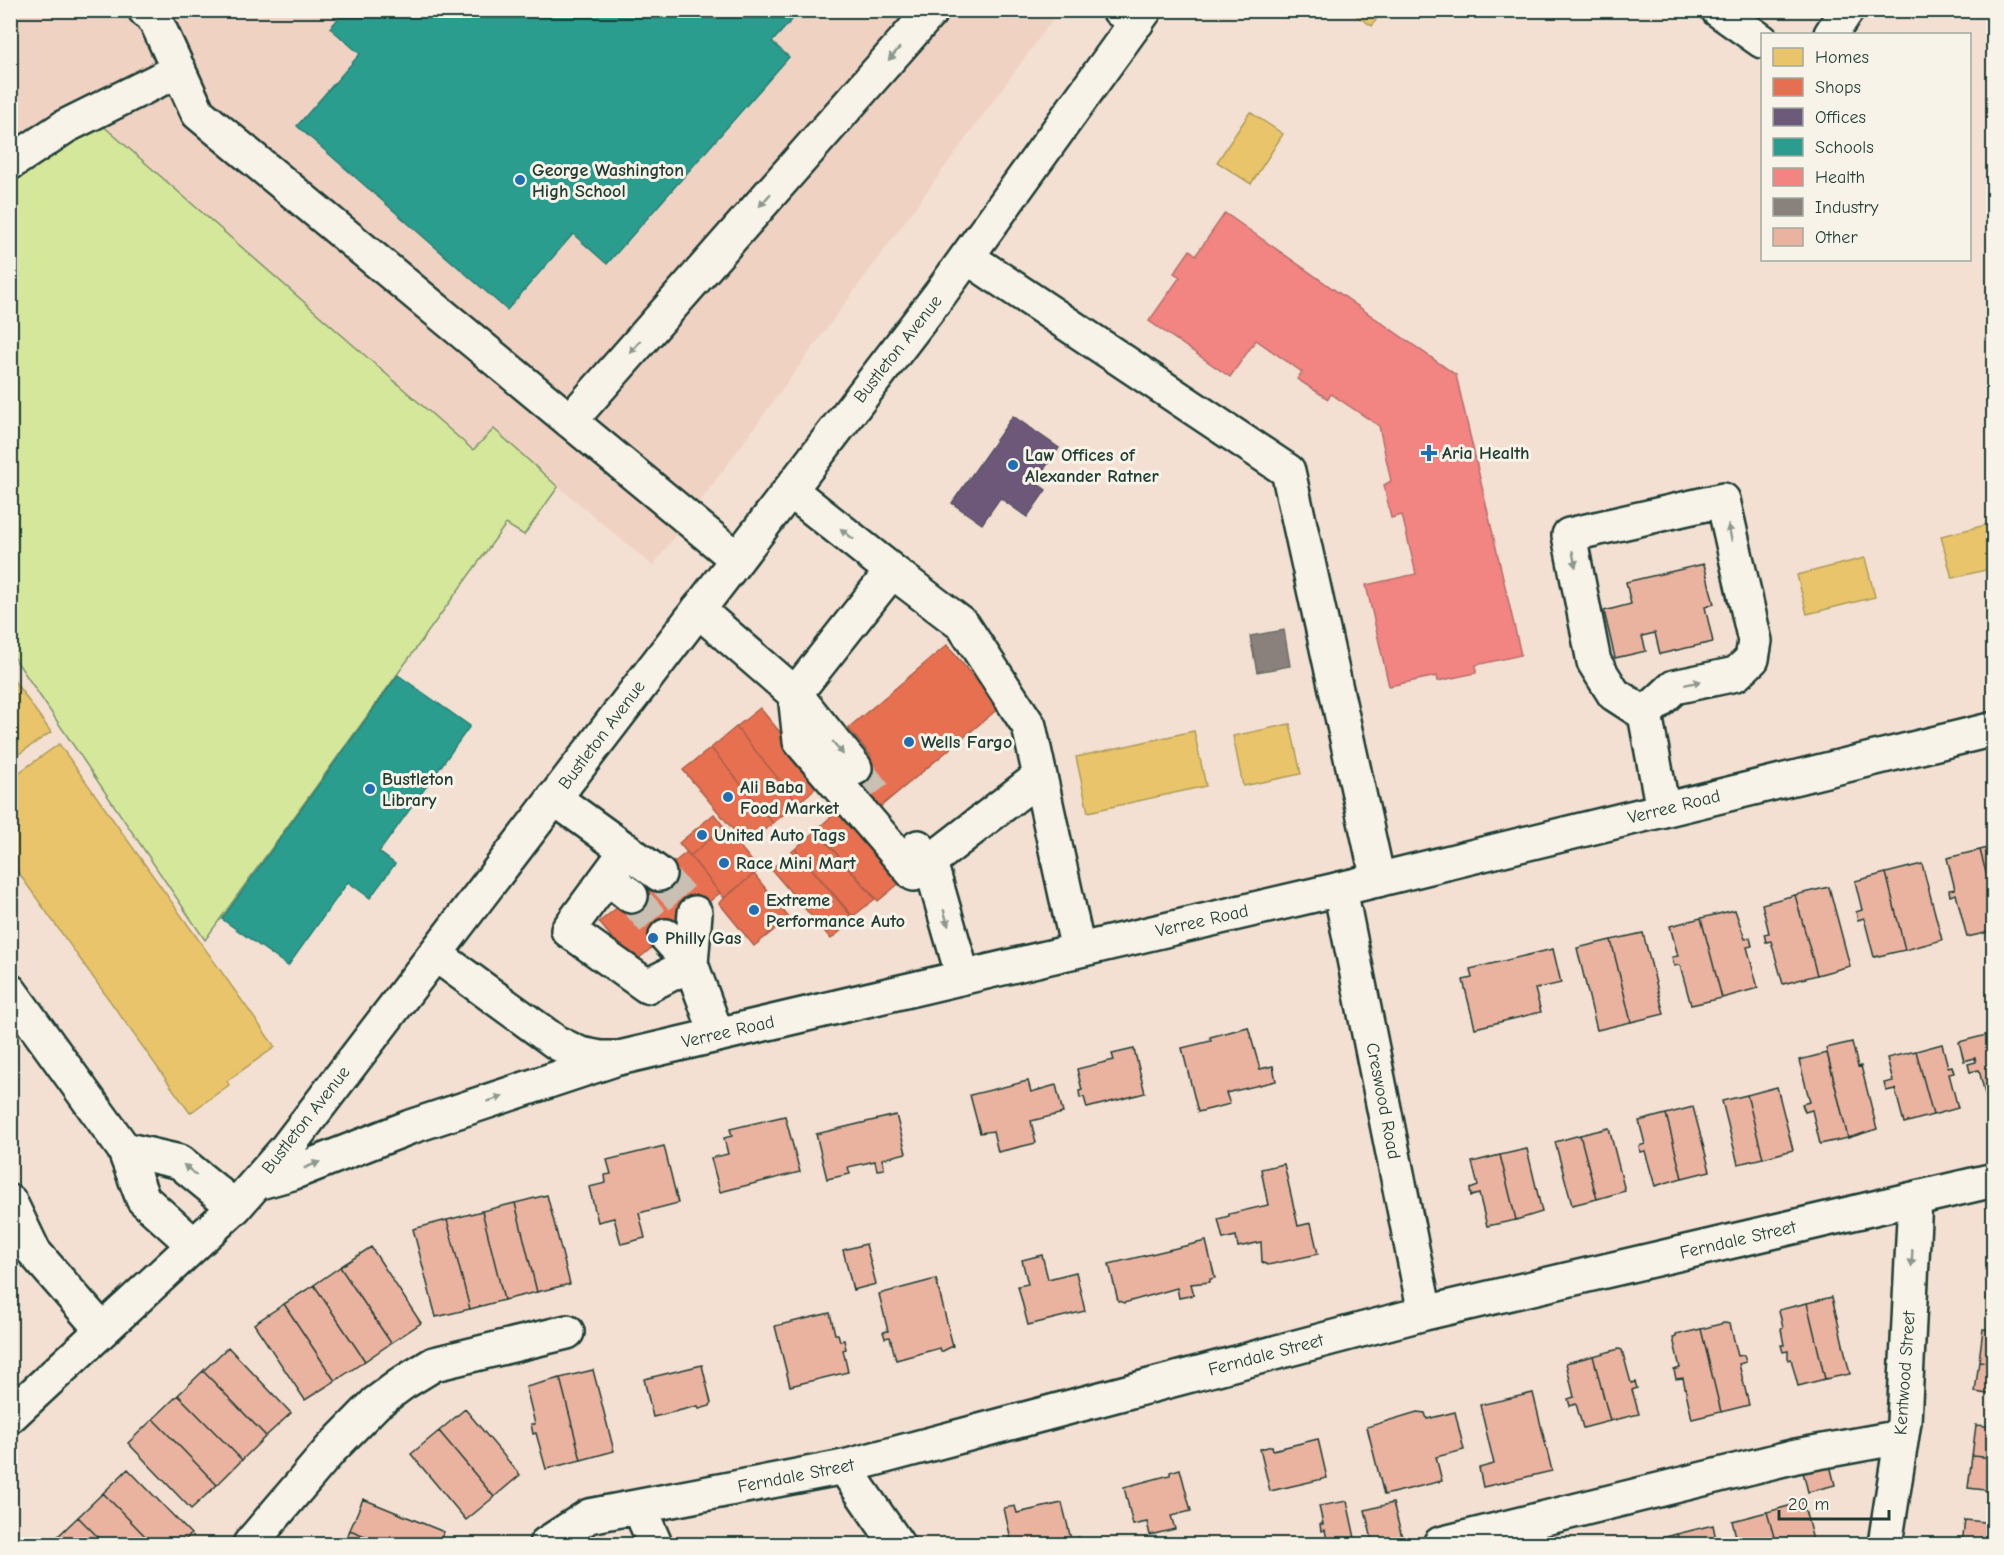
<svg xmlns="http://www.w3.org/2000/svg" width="2004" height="1555" font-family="'Comic Neue',sans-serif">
<rect width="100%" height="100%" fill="#f3e0d2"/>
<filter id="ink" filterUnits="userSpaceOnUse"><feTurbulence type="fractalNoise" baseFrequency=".0167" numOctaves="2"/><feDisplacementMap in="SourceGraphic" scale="12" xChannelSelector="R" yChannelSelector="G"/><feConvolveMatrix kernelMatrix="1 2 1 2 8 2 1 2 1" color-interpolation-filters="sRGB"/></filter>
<g filter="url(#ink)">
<path fill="#f0d2c3" d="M10,11H1059L653,566L559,487L524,535L506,524L205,940L11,653Z"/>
<path fill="#d5e79b" stroke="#7a9268" stroke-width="1.5" d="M101,124L473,450L494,429L558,487L524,535L506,524L205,940L11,653V183Z"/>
<path fill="#e9c46a" stroke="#ac9c5a" stroke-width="1.5" d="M1348,10H1382L1372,26Z
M1250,112L1283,134L1251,184L1217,162Z
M1994,523V568L1952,578L1941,536Z
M1865,558L1875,597L1807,614L1797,575Z
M10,675L51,732L10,760Z
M1290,724L1301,774L1243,786L1233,736Z
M1194,731L1206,786L1088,812L1076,757Z
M59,744L275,1047L227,1081L229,1085L190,1113L10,861V779Z"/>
<path fill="#e76f51" stroke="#ab6048" stroke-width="1.5" d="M947,645L999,708L868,817L839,782L871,756L848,728Z
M760,708L822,783L798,803L736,727Z
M736,727L798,803L773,823L711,748Z
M711,748L773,823L746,845L683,770Z
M840,809L902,881L878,901L816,830Z
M714,814L724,827L690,856L679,843Z
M724,827L759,870L724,898L690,856Z
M816,830L875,899L852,917L795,849Z
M795,849L855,919L831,939L771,869Z
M687,852L720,893L633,963L599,922Z
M754,874L789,918L754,946L719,903Z"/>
<path fill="#6d597a" stroke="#565165" stroke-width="1.5" d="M1013,416L1059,448L1035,482L1046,490L1027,517L1000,498L982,524L952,503Z"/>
<path fill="#2a9d8f" stroke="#278074" stroke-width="1.5" d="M346,10H801L772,42L789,57L607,264L573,234L507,310L297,126L360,54L330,28Z
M398,675L470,726L379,852L395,864L370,898L348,882L288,966L222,919Z"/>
<path fill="#f28482" stroke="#b36f6b" stroke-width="1.5" d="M1225,213L1456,375L1521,655L1476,665V673L1438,681L1437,676L1389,686L1366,585L1416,574L1402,515L1391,518L1384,485L1391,481L1379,426L1331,394L1328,399L1297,379L1302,372L1256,340L1230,377L1149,321L1180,277L1174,273L1190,250L1196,255Z"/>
<path fill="#8a817c" stroke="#6a6d66" stroke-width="1.5" d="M1284,630L1290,666L1257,672L1250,636Z"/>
<path fill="#eab3a0" stroke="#1f3d34" stroke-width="1.5" d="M1704,564L1714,604L1705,607L1713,642L1660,654L1655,633L1642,636L1646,651L1615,658L1604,611L1631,604L1626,582Z
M1994,846V903L1980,850Z
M1980,850L1994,903V931L1967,937L1956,894L1950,896L1949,890L1955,889L1947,858Z
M1922,864L1942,940L1905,950L1886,873Z
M1886,873L1905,950L1874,957L1864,918L1858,920L1856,912L1862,910L1855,881Z
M1829,887L1850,966L1817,975L1795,895Z
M1795,895L1817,975L1783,984L1771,941L1766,942L1764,934L1769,933L1762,904Z
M1735,910L1745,939L1750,938L1752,946L1747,947L1758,988L1722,998L1701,918Z
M1701,918L1722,998L1691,1005L1680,965L1674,966L1672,957L1678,956L1670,926Z
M1643,933L1664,1014L1631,1022L1611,940Z
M1611,940L1631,1022L1597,1030L1577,948Z
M1553,949L1561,983L1535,989L1541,1012L1475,1028L1463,980L1472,978L1470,969Z
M1248,1027L1260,1069L1273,1066L1276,1081L1226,1093L1230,1104L1198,1112L1182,1048L1211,1041L1210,1037Z
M1994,1033V1101L1987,1102L1979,1070L1970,1072L1968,1064L1976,1062L1975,1058L1964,1061L1959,1042Z
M1852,1042L1858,1067L1861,1066L1877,1129L1848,1138L1826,1048Z
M1942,1044L1948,1067L1952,1066L1954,1073L1949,1074L1958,1108L1933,1115L1916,1051Z
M1134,1049L1145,1093L1087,1108L1084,1097L1080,1098L1079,1091L1082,1090L1077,1069L1114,1060L1112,1054Z
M1916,1051L1933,1115L1904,1123L1895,1089L1886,1091L1884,1083L1893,1081L1887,1058Z
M1827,1053L1848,1138L1820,1144L1812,1110L1805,1112L1802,1104L1810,1102L1799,1060Z
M1028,1081L1031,1092L1056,1085L1063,1113L1031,1121L1036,1143L998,1152L993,1131L980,1133L970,1095Z
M1777,1087L1793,1150L1763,1158L1747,1095Z
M1747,1095L1763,1158L1738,1164L1722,1101Z
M1693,1107L1710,1171L1682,1178L1666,1114Z
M1666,1114L1682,1178L1655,1186L1645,1151L1640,1152L1639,1146L1645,1144L1639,1121Z
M896,1115L906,1153L882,1159L884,1169L877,1170L875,1161L848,1167L850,1174L827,1179L816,1134Z
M785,1116L800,1172L720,1192L711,1158L728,1154L724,1138L732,1136L730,1129Z
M1609,1128L1625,1191L1597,1199L1580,1135Z
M1580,1135L1597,1199L1572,1205L1555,1142Z
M664,1146L678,1203L639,1213L645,1238L621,1244L614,1218L598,1222L589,1187L606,1183L605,1175L611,1174L607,1160Z
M1527,1149L1542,1212L1516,1220L1500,1155Z
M1500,1155L1516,1220L1487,1226L1479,1194L1471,1196L1470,1189L1478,1186L1472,1162Z
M1284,1164L1298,1226L1311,1223L1318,1254L1268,1265L1262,1262L1261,1242L1238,1247L1236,1236L1223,1239L1218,1219L1229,1216V1214L1268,1205L1261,1169Z
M547,1195L570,1284L537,1292L515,1203Z
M515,1203L537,1292L504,1300L482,1211Z
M482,1211L504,1300L470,1309L447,1220Z
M447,1220L470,1309L436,1317L413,1229Z
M1206,1241L1215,1278L1210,1279V1282L1191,1284L1194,1295L1179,1298L1177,1288L1124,1303L1118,1301L1109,1264Z
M866,1244L876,1284L853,1290L843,1250Z
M371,1247L421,1323L391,1343L340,1267Z
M1042,1255L1048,1279L1076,1272L1085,1311L1028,1325L1018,1286L1028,1284L1022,1260Z
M340,1267L391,1343L365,1361L314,1285Z
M1990,1267H1994V1299H1987Z
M936,1279L953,1346L941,1352L940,1348L896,1360L890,1337L885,1338L883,1332L888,1331L879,1294Z
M314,1285L365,1361L335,1381L284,1304Z
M1832,1297L1850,1374L1825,1379L1807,1303Z
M1807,1303L1825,1379L1798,1386L1791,1359L1788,1360V1351L1783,1352L1781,1345H1784L1781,1329L1783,1328L1779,1310Z
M284,1304L335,1381L305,1400L254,1324Z
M830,1313L835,1334H838L840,1341L844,1340L846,1349L843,1350L848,1372L790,1386L775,1326Z
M1724,1323L1730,1324L1738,1356L1744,1355L1746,1362L1739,1364L1749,1405L1721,1412L1701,1329Z
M1701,1329L1721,1412L1692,1419L1683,1378L1676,1379L1674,1370L1680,1368L1673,1338L1676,1337V1335Z
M1983,1329L1994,1330V1363L1979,1361Z
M228,1347L291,1413L266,1436L203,1371Z
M1619,1349L1622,1350L1631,1383L1635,1382L1637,1388L1632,1390L1639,1414L1610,1421L1593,1356Z
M1593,1356L1610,1421L1583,1428L1576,1404L1570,1406L1568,1399L1574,1397L1566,1363Z
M1979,1361L1994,1363V1395L1975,1392Z
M702,1365L711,1403L710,1406L699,1409L698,1406L653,1417L644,1379Z
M593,1370L614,1451L581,1460L560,1378Z
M203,1371L266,1436L242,1460L178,1395Z
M560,1378L581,1460L546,1469L536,1433L533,1434L531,1424H535L526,1387Z
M1533,1393L1552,1471L1483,1487L1479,1468L1494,1464L1480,1405Z
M178,1395L242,1460L217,1485L153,1419Z
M465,1409L520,1475L494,1497L439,1431Z
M1417,1412L1425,1413L1427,1419L1455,1412L1464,1450L1436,1457L1442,1481L1384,1495L1367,1427Z
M153,1419L217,1485L191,1509L128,1443Z
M1976,1425L1994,1427V1458L1972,1456Z
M439,1431L494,1497L466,1520L411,1454Z
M1318,1439L1327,1478L1270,1491L1260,1449L1272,1446L1273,1450Z
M1972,1456L1994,1458V1491L1968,1488Z
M1830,1465L1835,1485L1808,1492L1803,1472Z
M128,1469L191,1534L181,1544H153L103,1493Z
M1180,1469L1191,1511L1171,1516L1175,1529L1150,1535L1147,1522L1133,1525L1124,1487L1170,1475V1472Z
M103,1493L153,1544H105L78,1517Z
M363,1499L444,1532L438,1544H385L350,1530Z
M1347,1501L1355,1538L1328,1544L1325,1530L1321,1531L1320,1524H1323L1319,1506Z
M1803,1502L1814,1544H1776L1767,1512Z
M1062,1503L1071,1539L1079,1537L1081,1544H1012L1004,1508L1015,1506L1017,1513Z
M1393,1503L1402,1537L1373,1544L1365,1510Z
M1767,1512L1776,1544H1738L1732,1521Z
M78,1517L105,1544H55L52,1542Z
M1965,1520L1994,1523V1544H1962Z
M1713,1525L1717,1544H1680L1677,1534Z
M350,1530L385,1544H344Z
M1677,1534L1680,1544H1640Z"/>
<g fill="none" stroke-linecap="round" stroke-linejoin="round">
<path stroke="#c9bfb2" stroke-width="33" stroke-dasharray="33 16" stroke-linecap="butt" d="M855,768L883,804
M659,874L695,913
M631,896L666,936"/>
<defs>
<path id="minor" d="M145,10L156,21L198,113L737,559
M1119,10L1137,22
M1718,10L1762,41
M1831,34L1847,10
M10,163L66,126L179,70
M967,257L1288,471L1378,880
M570,421L932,10
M790,490L892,571
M698,610L795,694L892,571L963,625L1029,726L1078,950
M795,694L800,741L914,874L1039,777
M795,694L855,768
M1645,714L1674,687L1736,674L1752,659L1755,641L1723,500L1569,535L1594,662L1614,694L1645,714L1663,810
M554,798L659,874
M918,847L930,862L963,977
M627,850L568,930L647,986L691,964L666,936
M607,877L631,896
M1340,889L1425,1313
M695,913L691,964L717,1035
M10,991L124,1149L143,1199L194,1245
M124,1149L180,1162L235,1207
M10,1202L34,1252L102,1330
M844,1467L897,1544
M639,1507L655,1544
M250,1544L331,1449L376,1403L403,1383L434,1364L567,1332
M546,1544L589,1516L844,1467L1425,1313L1994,1180
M1440,1544L1796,1456L1901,1437
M1885,1544L1904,1422L1915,1199"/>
<path id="major" d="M435,954L557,1043L580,1054L600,1058H619L1340,889L1994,729
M256,1183L292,1173L410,1127L612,1060
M10,1416L235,1207L285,1150L940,294L1145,10"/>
</defs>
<use href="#minor" stroke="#1f3d34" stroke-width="38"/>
<use href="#major" stroke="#1f3d34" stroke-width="38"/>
<use href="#minor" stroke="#f7f3e8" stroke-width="33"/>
<use href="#major" stroke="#f7f3e8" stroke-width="33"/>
</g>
<defs><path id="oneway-solid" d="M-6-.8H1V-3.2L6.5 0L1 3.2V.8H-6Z" transform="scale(1.5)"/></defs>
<g fill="#8b988e">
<use href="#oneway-solid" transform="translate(894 54) rotate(131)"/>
<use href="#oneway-solid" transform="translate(765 200) rotate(131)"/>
<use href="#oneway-solid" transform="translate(635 347) rotate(131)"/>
<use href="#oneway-solid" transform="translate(1730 533) rotate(-103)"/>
<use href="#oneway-solid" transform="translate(847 534) rotate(-141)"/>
<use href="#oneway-solid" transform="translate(1574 559) rotate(79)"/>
<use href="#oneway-solid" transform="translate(1693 683) rotate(-12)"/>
<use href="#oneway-solid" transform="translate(838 748) rotate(51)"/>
<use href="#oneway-solid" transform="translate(946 918) rotate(74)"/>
<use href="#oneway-solid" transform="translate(495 1099) rotate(-19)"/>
<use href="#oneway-solid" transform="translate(312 1165) rotate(-22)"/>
<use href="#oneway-solid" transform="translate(190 1170) rotate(-141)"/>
<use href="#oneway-solid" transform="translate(1912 1258) rotate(93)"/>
</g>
</g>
<g fill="#1f6fb2" stroke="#f7f3e8" stroke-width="2">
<circle cx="520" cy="180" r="6"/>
<path d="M1426 444h6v6h6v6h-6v6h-6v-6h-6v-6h6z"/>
<circle cx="1013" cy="465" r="6"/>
<circle cx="909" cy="742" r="6"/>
<circle cx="370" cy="789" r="6"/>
<circle cx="728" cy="797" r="6"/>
<circle cx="702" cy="835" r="6"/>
<circle cx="724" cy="863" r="6"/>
<circle cx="754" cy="910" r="6"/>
<circle cx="653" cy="938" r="6"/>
</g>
<g text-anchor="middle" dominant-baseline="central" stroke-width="6" stroke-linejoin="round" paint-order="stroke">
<g font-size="18" font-weight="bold" fill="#1f3d34" stroke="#f7f3e8" text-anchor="start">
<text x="532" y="170">George Washington<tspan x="532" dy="21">High School</tspan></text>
<text x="1442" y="453">Aria Health</text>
<text x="1025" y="455">Law Offices of<tspan x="1025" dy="21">Alexander Ratner</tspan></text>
<text x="921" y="742">Wells Fargo</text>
<text x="382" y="779">Bustleton<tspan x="382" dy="21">Library</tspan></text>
<text x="740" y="787">Ali Baba<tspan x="740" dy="21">Food Market</tspan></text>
<text x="714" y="835">United Auto Tags</text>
<text x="736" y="863">Race Mini Mart</text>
<text x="766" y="900">Extreme<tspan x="766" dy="21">Performance Auto</tspan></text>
<text x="665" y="938">Philly Gas</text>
</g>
<g font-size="18" fill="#1f3d34" stroke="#f7f3e8">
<text transform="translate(898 349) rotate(-52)">Bustleton Avenue</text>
<text transform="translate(602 735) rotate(-53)">Bustleton Avenue</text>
<text transform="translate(1674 807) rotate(-14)">Verree Road</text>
<text transform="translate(1202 921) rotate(-13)">Verree Road</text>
<text transform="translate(728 1032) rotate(-13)">Verree Road</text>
<text transform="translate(1383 1101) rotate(79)">Creswood Road</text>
<text transform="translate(306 1120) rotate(-52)">Bustleton Avenue</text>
<text transform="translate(1738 1240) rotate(-13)">Ferndale Street</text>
<text transform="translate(1266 1355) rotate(-15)">Ferndale Street</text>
<text transform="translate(1905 1373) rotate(-86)">Kentwood Street</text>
<text transform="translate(796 1476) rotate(-11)">Ferndale Street</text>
</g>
</g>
<rect width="2004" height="1555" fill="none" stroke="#f7f3e8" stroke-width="36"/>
<rect x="18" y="18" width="1968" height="1519" fill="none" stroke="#1f3d34" stroke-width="2" filter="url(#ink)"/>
<rect x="1761" y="33" width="210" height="228" fill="#f7f3e8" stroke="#a1aaa0" stroke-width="1.5"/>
<rect x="1773" y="48" width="30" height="18" fill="#e9c46a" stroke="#a1aaa0" stroke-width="1.5"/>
<text x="1815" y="63" font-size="18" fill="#1f3d34">Homes</text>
<rect x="1773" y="78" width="30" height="18" fill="#e76f51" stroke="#a1aaa0" stroke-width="1.5"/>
<text x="1815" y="93" font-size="18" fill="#1f3d34">Shops</text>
<rect x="1773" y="108" width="30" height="18" fill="#6d597a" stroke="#a1aaa0" stroke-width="1.5"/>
<text x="1815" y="123" font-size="18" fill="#1f3d34">Offices</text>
<rect x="1773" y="138" width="30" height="18" fill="#2a9d8f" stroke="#a1aaa0" stroke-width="1.5"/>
<text x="1815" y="153" font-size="18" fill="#1f3d34">Schools</text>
<rect x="1773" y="168" width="30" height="18" fill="#f28482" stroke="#a1aaa0" stroke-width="1.5"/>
<text x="1815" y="183" font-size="18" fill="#1f3d34">Health</text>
<rect x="1773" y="198" width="30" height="18" fill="#8a817c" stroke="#a1aaa0" stroke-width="1.5"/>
<text x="1815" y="213" font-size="18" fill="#1f3d34">Industry</text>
<rect x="1773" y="228" width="30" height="18" fill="#eab3a0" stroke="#a1aaa0" stroke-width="1.5"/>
<text x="1815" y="243" font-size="18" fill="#1f3d34">Other</text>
<path d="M1779 1510v9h110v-9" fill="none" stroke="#1f3d34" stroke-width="3"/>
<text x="1788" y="1510" font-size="18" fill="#1f3d34" stroke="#f7f3e8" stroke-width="4.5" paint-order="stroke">20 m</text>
</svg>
